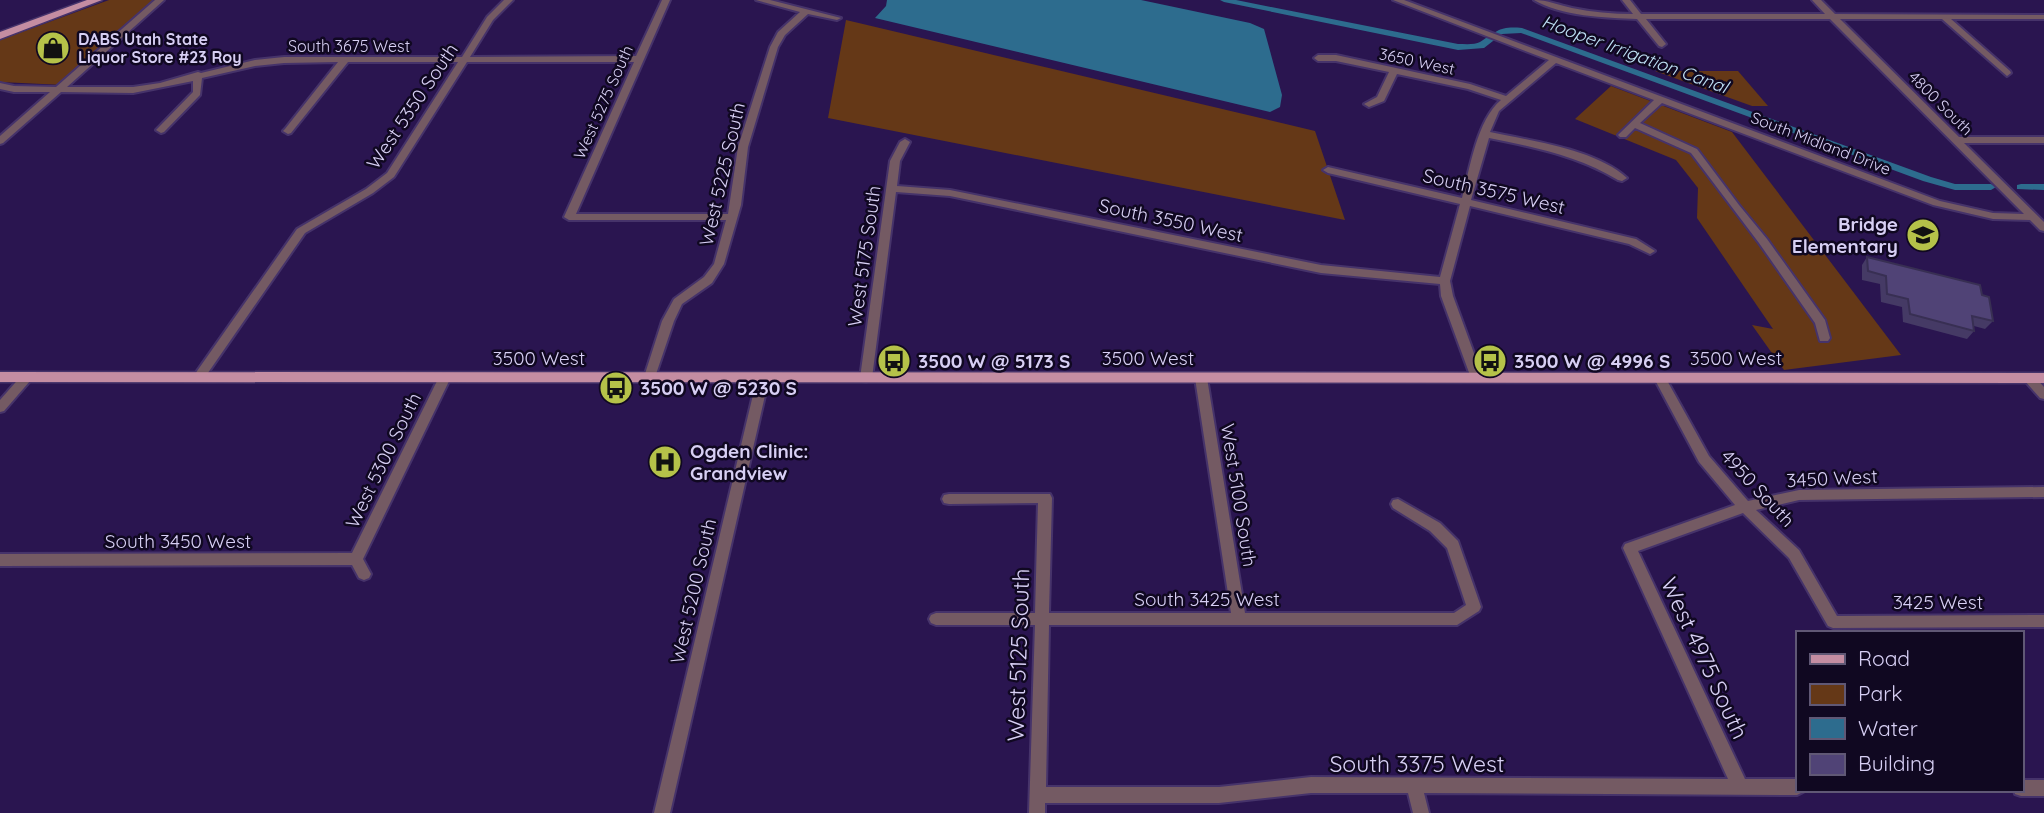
<svg xmlns="http://www.w3.org/2000/svg" width="2044" height="813" font-family="Quicksand,sans-serif">
<rect width="100%" height="100%" fill="#2a1550"/>
<path fill="#653817" d="M109,0H157L64,85L0,82V40Z
M846,20L1315,131L1345,220L828,118Z
M1655,71H1738L1768,106H1752Z
M1611,86L1732,132L1901,355L1784,370L1752,325L1773,329L1697,218L1698,188L1676,160L1575,119Z"/>
<path fill="#2d6c8e" d="M887,0H1141L1250,23L1264,29L1282,95L1280,107L1270,112L875,18L886,6Z"/>
<g fill="none" stroke-linecap="round" stroke-linejoin="round">
<path fill="#2d6c8e" fill-rule="evenodd" d="M1220,0H1236L1458,44C1465,44 1475,45 1480,42C1498,31 1499,26 1522,28L1931,177L1955,184H1991L1996,187L1991,190H1955L1923,181L1521,33L1502,34L1484,48L1458,50L1224,2Z
M2021,184H2044V190L2017,189V185Z"/>
<defs>
<path id="minor" d="M155,0H164L67,87H133L160,83L198,72L201,73L255,60L284,57H462L487,17L504,0H513L493,20L470,57L636,56L662,0H670L576,214H728L738,147L770,47L778,32L800,12L756,0H770L841,18L837,20L808,14L785,35L778,47L748,147L741,205L724,264L712,283L682,304L674,321L654,380H646L644,377L662,321L674,299L704,277L714,264L726,220H569L564,217L634,62H467L394,177L373,193L305,233L203,380H195L193,377L195,374L297,229L366,189L387,173L458,62H348L291,133L288,134L283,131L285,129L338,62L284,63L255,66L202,78L200,95L164,132L161,133L156,130L158,128L193,92V81L133,93L61,92L3,143L0,144V136L50,92H14L0,89V83L14,86L56,87Z
M1393,0H1404L1940,201L1993,213L2024,214L1830,19H1646L1666,44L1662,47L1659,46L1637,19C1606,18 1560,16 1534,0C1548,0 1558,5 1572,8C1592,12 1612,14 1633,14L1622,0H1630L1641,14H1825L1812,0H1821L1835,14L2044,15V19H1951L2010,71L2011,73L2007,76L1942,19H1840L1959,137H2044V143H1964L2044,222V231L2040,230L2030,220L1993,219L1933,205L1662,103L1640,123L1697,149L1739,205L1767,239L1825,320L1830,338L1828,341H1820L1815,323L1759,243L1691,153L1635,128L1626,137H1620L1618,135L1654,100L1556,63L1499,111L1490,132C1532,141 1595,149 1627,178L1622,181L1618,180C1578,156 1534,147 1489,138L1471,200L1636,239L1655,251L1650,254L1629,244L1470,206L1450,281L1453,296L1483,378L1481,381L1477,382L1471,378L1441,296L1440,284L1321,273L950,196L896,192L872,378L866,382L862,381L860,378L890,161L900,142L905,139L910,142L900,161L897,186L950,190L1321,265L1440,277L1460,204L1328,173L1323,170L1328,167L1462,198C1470,168 1477,120 1501,100L1468,89L1397,74L1384,101L1369,107L1364,104L1377,97L1389,72L1336,61H1318L1314,58L1318,55H1336L1470,84L1506,96L1549,60Z
M445,373L451,377L363,559L371,574L369,578L364,580L359,578L352,565L0,566V554L352,553L439,377Z
M26,374L32,378L30,381L4,411L0,412V400L22,375Z
M763,374L769,378L670,813H654L757,378Z
M1201,374L1207,378L1245,613H1454L1466,605L1447,548L1430,531L1393,508L1391,504L1393,500L1398,499L1440,523L1458,541L1481,607L1479,611L1457,625H1049L1046,787H1219L1311,777L1728,779L1623,548L1625,544L1735,505L1699,462L1654,378L1660,374L1664,375L1709,456L1748,501L1799,490L2044,487V497L1799,500L1756,510L1799,550L1837,616L2044,615V627L1833,628L1828,626L1789,558L1743,513L1638,551L1745,779H1797V790H1804L1803,792L1797,795L1424,793L1429,813H1413L1408,793H1311L1219,803H1045V813H1029L1035,625H936L931,623L929,619L931,615L936,613H1035L1038,503L949,504L944,503L942,499L944,495L949,494H1050L1052,498L1049,613H1231L1195,378Z
M2029,374L2033,375L2044,387V399L2040,398L2025,381L2023,378L2025,375Z
M2021,780H2044V796H2021L2015,794L2014,790H2021Z"/>
<path id="major" d="M87,0H102L0,39V32Z
M0,372L2044,373V383L0,382Z"/>
</defs>
<use href="#minor" stroke="#46336a" stroke-width="4"/>
<use href="#major" stroke="#46336a" stroke-width="3"/>
<use href="#minor" fill="#745a63" fill-rule="evenodd"/>
<use href="#major" fill="#c48da2" fill-rule="evenodd"/>
</g>
<path fill="#453a65" d="M1867,257L1982,295L1993,321L1985,329L1974,326V331L1967,339L1903,322L1902,307L1881,302L1880,284L1862,280V265Z"/>
<path fill="#504376" stroke="#382f53" stroke-width="2" d="M1867,257L1980,285L1982,295L1989,297L1993,321L1972,316L1974,331L1910,314L1908,299L1887,294L1886,276L1868,271Z"/>
<defs>
<symbol id="shop-disc" viewBox="-11 -11 22 22"><circle r="9.5" fill="#b5c249" stroke="#100821"/><path d="M-5-2.5h2.3a2.7 3.5 0 0 1 5.4 0H5L5.5 6h-11ZM-1.5-2.5h3a1.5 2.3 0 0 0-3 0Z" fill="#111"/></symbol>
<symbol id="school-disc" viewBox="-11 -11 22 22"><circle r="9.5" fill="#b5c249" stroke="#100821"/><path d="M0-5L7-2L0 1L-7-2ZM-4 1L0 2.5L4 1V4Q0 6-4 4Z" fill="#111"/></symbol>
<symbol id="bus-disc" viewBox="-11 -11 22 22"><circle r="9.5" fill="#b5c249" stroke="#100821"/><path d="M-5-6H5V4H4V6H2V4H-2V6H-4V4H-5ZM-3.5-4V0h7V-4ZM-3.5 1.2v1.5H-2V1.2ZM2 1.2v1.5H3.5V1.2Z" fill="#111"/></symbol>
<symbol id="hospital-disc" viewBox="-11 -11 22 22"><circle r="9.5" fill="#b5c249" stroke="#100821"/><path d="M-5-5h3v3.5h4V-5h3V5h-3V1.5h-4V5h-3Z" fill="#111"/></symbol>
</defs>
<g fill-rule="evenodd">
<use href="#shop-disc" x="34" y="29" width="38" height="38"/>
<use href="#school-disc" x="1904" y="216" width="38" height="38"/>
<use href="#bus-disc" x="875" y="342" width="38" height="38"/>
<use href="#bus-disc" x="1471" y="342" width="38" height="38"/>
<use href="#bus-disc" x="597" y="369" width="38" height="38"/>
<use href="#hospital-disc" x="646" y="443" width="38" height="38"/>
</g>
<g text-anchor="middle" dominant-baseline="central" stroke-width="5" stroke-linejoin="round" paint-order="stroke">
<g font-size="16" font-weight="bold" fill="#d7cff4" stroke="#100821" text-anchor="start">
<text x="78" y="39">DABS Utah State<tspan x="78" dy="18">Liquor Store #23 Roy</tspan></text>
</g>
<g font-size="16" fill="#d7cff4" stroke="#100821">
<text x="349" y="46">South 3675 West</text>
<text transform="translate(1417 61) rotate(12)">3650 West</text>
<text transform="translate(603 102) rotate(-66)">West 5275 South</text>
<text transform="translate(1941 103) rotate(45)">4800 South</text>
<text transform="translate(1821 143) rotate(21)">South Midland Drive</text>
</g>
<g font-size="18" font-style="italic" fill="#c0e2f7" stroke="#100821">
<text transform="translate(1635 54) rotate(20)">Hooper Irrigation Canal</text>
</g>
<g font-size="19" fill="#d7cff4" stroke="#100821">
<text transform="translate(412 106) rotate(-56)">West 5350 South</text>
<text transform="translate(722 174) rotate(-77)">West 5225 South</text>
<text transform="translate(1494 191) rotate(13)">South 3575 West</text>
<text transform="translate(1171 220) rotate(12)">South 3550 West</text>
<text transform="translate(864 256) rotate(-82)">West 5175 South</text>
<text x="539" y="358">3500 West</text>
<text x="1148" y="358">3500 West</text>
<text x="1736" y="358">3500 West</text>
<text transform="translate(383 460) rotate(-64)">West 5300 South</text>
<text transform="translate(1832 478) rotate(-3)">3450 West</text>
<text transform="translate(1758 488) rotate(47)">4950 South</text>
<text transform="translate(1239 495) rotate(81)">West 5100 South</text>
<text x="178" y="541">South 3450 West</text>
<text transform="translate(693 591) rotate(-77)">West 5200 South</text>
<text x="1207" y="599">South 3425 West</text>
<text x="1938" y="602">3425 West</text>
</g>
<g font-size="19" font-weight="bold" fill="#d7cff4" stroke="#100821" text-anchor="start">
<text x="1898" y="224" text-anchor="end">Bridge<tspan x="1898" dy="22">Elementary</tspan></text>
<text x="918" y="361">3500 W @ 5173 S</text>
<text x="1514" y="361">3500 W @ 4996 S</text>
<text x="640" y="388">3500 W @ 5230 S</text>
<text x="690" y="451">Ogden Clinic:<tspan x="690" dy="22">Grandview</tspan></text>
</g>
<g font-size="23" fill="#d7cff4" stroke="#100821">
<text transform="translate(1018 655) rotate(-88)">West 5125 South</text>
<text transform="translate(1705 658) rotate(65)">West 4975 South</text>
<text x="1417" y="763">South 3375 West</text>
</g>
</g>
<rect x="1796" y="631" width="228" height="161" fill="#100821" stroke="#605875" stroke-width="2"/>
<rect x="1810" y="654" width="35" height="10" fill="#c48da2" stroke="#605875" stroke-width="2"/>
<text x="1858" y="666" font-size="21" fill="#d7cff4">Road</text>
<rect x="1810" y="684" width="35" height="21" fill="#653817" stroke="#605875" stroke-width="2"/>
<text x="1858" y="701" font-size="21" fill="#d7cff4">Park</text>
<rect x="1810" y="718" width="35" height="21" fill="#2d6c8e" stroke="#605875" stroke-width="2"/>
<text x="1858" y="736" font-size="21" fill="#d7cff4">Water</text>
<rect x="1810" y="754" width="35" height="21" fill="#504376" stroke="#605875" stroke-width="2"/>
<text x="1858" y="771" font-size="21" fill="#d7cff4">Building</text>
</svg>
